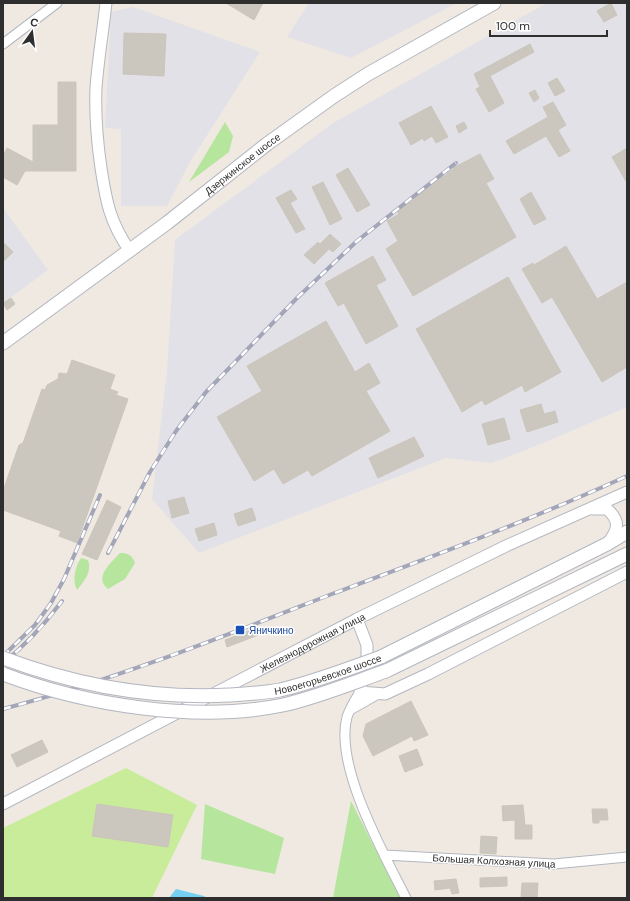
<svg xmlns="http://www.w3.org/2000/svg" width="630" height="901" font-family="'DM Sans',sans-serif">
<rect width="100%" height="100%" fill="#efe9e1"/>
<path fill="#e3e1e8" d="M309,3H457L351,58L287,37Z
M547,3H627V407L541,444L492,463L446,458L199,553L152,499L167,371L175,240L333,123Z
M133,7L260,52L190,162L167,206H121V129L105,128L111,12Z
M3,208L48,270L3,303Z"/>
<path fill="#b6e59e" d="M225,122L233,136L229,152L189,182Z
M120,553C128,553 132,555 135,563L125,579L108,589C93,577 111,563 120,553Z
M81,558L88,560C92,572 85,580 77,590C72,580 75,567 81,558Z
M351,801L400,898H333Z
M205,804L284,838L275,874L201,859Z"/>
<path fill="#c9ec9a" d="M126,768L197,805L152,898H3V828Z"/>
<path fill="#75cff0" d="M176,889L204,896L207,898H169Z"/>
<path fill="#cbc7bf" stroke="#cbc5ba" d="M226,3H263L254,20Z
M611,3L617,15L604,22L597,11Z
M124,33L166,34L164,76L123,74Z
M530,44L534,52L490,76L504,103L489,112L476,89L480,87L474,74Z
M557,78L565,91L555,96L548,83Z
M58,82H76V171H25L17,185L3,177V156L7,148L33,162V125H58Z
M535,90L539,98L534,102L529,93Z
M553,102L566,125L558,130L570,151L559,157L546,136L514,154L506,141L548,117L543,107Z
M431,106L448,137L436,143L432,136L424,141L423,138L411,145L399,123Z
M464,122L467,128L459,133L456,126Z
M627,148V183L612,157Z
M480,154L494,179L486,183L516,237L413,296L386,249L398,241L387,221L399,214L397,211L415,199L414,197L431,186L430,185L437,181L436,180L448,174L447,173L454,169L453,168Z
M348,168L370,205L357,212L336,175Z
M323,182L342,219L330,225L312,187Z
M291,190L297,199L290,203L305,229L296,233L276,198Z
M531,192L546,219L534,225L520,199Z
M330,234L341,244L333,252L329,249L314,264L304,255L318,242L320,244Z
M3,242L13,252L3,262Z
M566,246L597,299L627,282V367L602,382L552,297L542,303L522,269L533,263L534,265Z
M373,256L386,280L376,285L398,326L366,344L344,303L338,306L325,283Z
M508,277L561,372L525,392L522,385L485,405L482,400L462,412L416,329Z
M11,298L15,304L7,310L3,303Z
M326,321L355,372L369,363L380,383L366,391L390,431L312,476L308,470L283,484L274,469L254,481L217,417L262,391L247,366Z
M72,360L115,375L110,389L118,392L116,395L128,399L77,543L59,536L61,531L3,510V500L5,495L3,491L19,445L23,443L42,389L45,390L47,385L58,379L59,373L67,374Z
M541,404L544,414L555,411L558,422L527,432L520,410Z
M504,418L510,439L488,445L482,424Z
M414,437L424,456L378,478L369,458Z
M184,497L189,513L172,518L168,501Z
M107,500L121,507L97,560L82,554Z
M252,508L256,520L238,526L234,514Z
M214,523L217,535L199,541L195,529Z
M258,627L261,634L227,647L225,640Z
M411,701L428,735L414,741L412,736L373,756L363,736L366,724Z
M42,740L48,752L17,767L11,755Z
M417,749L423,765L405,772L399,756Z
M97,804L173,815L168,847L92,836Z
M523,805L525,825H532V839H515V820L503,821L502,806Z
M592,809H607L608,820H599V823H593Z
M481,836L497,837L496,854L480,853Z
M507,877V886L480,887V878Z
M456,879L459,893L452,894L450,888L435,890L434,881Z
M522,883H538L537,898H521Z"/>
<g fill="none" stroke-linecap="round" stroke-linejoin="round">
<defs>
<path id="minor" d="M3,44L57,3
M360,692C355,700 350,708 347,717C334,766 384,854 406,898
M350,710L380,693
M384,855L554,864L627,857"/>
<g id="tertiary">
<path d="M106,3C103,31 98,60 96,88C95,115 97,141 101,168C106,201 110,223 130,251"/>
<path d="M593,509H607C621,521 618,530 608,543"/>
<path d="M357,619L367,645V657L360,692L385,694L428,674L627,572"/>
<path id="s1" d="M3,804L357,619L508,545L627,492"/>
</g>
<g id="secondary">
<path id="s2" d="M3,343L167,223L267,144L334,96L368,74L494,3"/>
<path d="M381,657L607,544L627,532"/>
<path d="M386,671L627,554"/>
</g>
</defs>
<use href="#minor" stroke="#b4b7c1" stroke-width="11"/>
<use href="#tertiary" stroke="#b4b7c1" stroke-width="13"/>
<use href="#secondary" stroke="#b4b7c1" stroke-width="15"/>
<use href="#minor" stroke="#fff" stroke-width="9"/>
<use href="#tertiary" stroke="#fff" stroke-width="11"/>
<use href="#secondary" stroke="#fff" stroke-width="13"/>
<defs>
<path id="rail" d="M108,553L150,472L176,431L206,392L297,298L357,241L456,163
M3,656L35,625L51,603L64,579L100,495
M3,663C26,645 44,625 62,601
M3,709C115,680 224,636 332,594C431,557 531,520 627,476"/>
</defs>
<use href="#rail" stroke="#a3a6b8" stroke-width="4"/>
<use href="#rail" stroke="#fff" stroke-width="2.5" stroke-dasharray="8" stroke-linecap="butt"/>
<defs>
<g id="secondary-bridge">
<path id="s3" d="M3,658C75,685 152,699 229,695C246,694 264,693 280,690C314,682 348,669 381,657"/>
<path d="M3,674C85,705 196,723 283,705C318,697 352,683 386,671"/>
</g>
</defs>
<use href="#secondary-bridge" stroke="#b4b7c1" stroke-width="15" stroke-linecap="butt"/>
<use href="#secondary-bridge" stroke="#fff" stroke-width="13"/>
</g>
<rect fill="#1a4fb4" stroke="#fff" stroke-width="1.5" x="235" y="625" width="10" height="10" rx="2"/>
<g text-anchor="middle" dominant-baseline="central" stroke-width="3" stroke-linejoin="round" paint-order="stroke">
<g font-size="10" fill="#2e2e2e" stroke="#fff">
<text stroke="none"><textPath href="#s2" startOffset="299">Дзержинское шоссе</textPath></text>
<text stroke="none"><textPath href="#s1" startOffset="349">Железнодорожная улица</textPath></text>
<text stroke="none"><textPath href="#s3" startOffset="332">Новоегорьевское шоссе</textPath></text>
<text transform="translate(494 861) rotate(3)">Большая Колхозная улица</text>
</g>
<g font-size="10" fill="#164399" stroke="#fff" text-anchor="start">
<text x="249" y="630">Яничкино</text>
</g>
</g>
<rect width="630" height="901" fill="none" stroke="#2e2e2e" stroke-width="8"/>
<g transform="translate(32 32) rotate(14)" stroke="#ffffff" stroke-width="3" paint-order="stroke">
<path d="M0-3L7 15L0 10L-7 15Z" fill="#2e2e2e"/>
<text y="-6" font-size="11" font-weight="bold" text-anchor="middle" fill="#2e2e2e">С</text>
</g>
<path d="M490 30v6h117v-6" fill="none" stroke="#2e2e2e" stroke-width="2"/>
<text x="496" y="30" font-size="12" fill="#2e2e2e" stroke="#ffffff" stroke-width="3" paint-order="stroke">100 m</text>
</svg>
